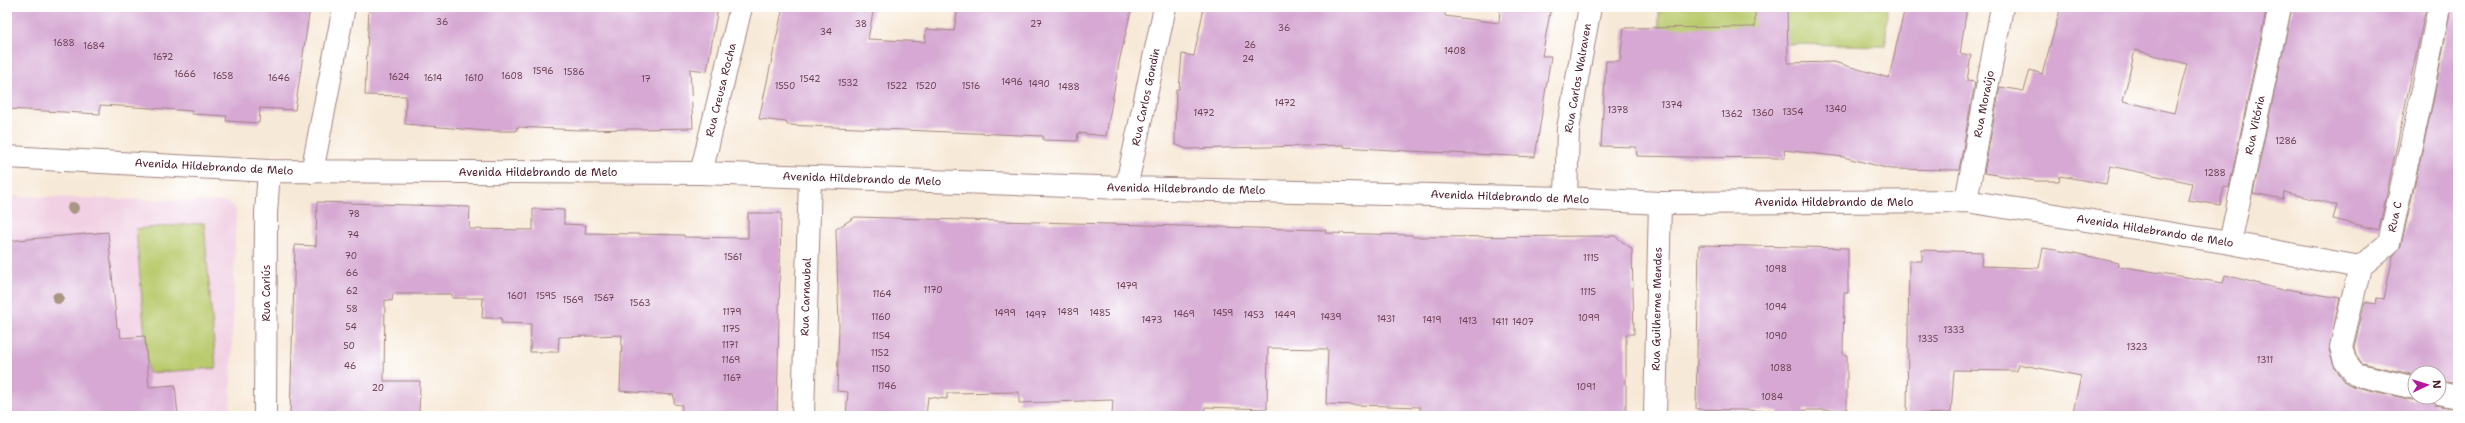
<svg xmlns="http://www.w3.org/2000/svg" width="2465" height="423" font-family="'Shantell Sans',sans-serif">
<rect width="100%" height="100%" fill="#fff"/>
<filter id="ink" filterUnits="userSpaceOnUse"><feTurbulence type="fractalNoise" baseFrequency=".025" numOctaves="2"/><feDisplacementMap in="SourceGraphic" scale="8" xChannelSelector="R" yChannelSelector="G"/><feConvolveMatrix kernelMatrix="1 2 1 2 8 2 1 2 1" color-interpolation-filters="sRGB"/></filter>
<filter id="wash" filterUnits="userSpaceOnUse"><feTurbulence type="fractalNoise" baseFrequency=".012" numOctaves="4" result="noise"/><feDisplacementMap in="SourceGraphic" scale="16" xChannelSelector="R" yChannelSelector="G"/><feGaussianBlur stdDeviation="0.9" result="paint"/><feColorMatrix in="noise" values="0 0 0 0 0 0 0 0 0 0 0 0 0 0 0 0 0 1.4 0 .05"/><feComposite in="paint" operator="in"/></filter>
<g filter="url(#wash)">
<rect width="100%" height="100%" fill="#f7e9d7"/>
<path fill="#f1d0e3" d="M7,196L228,202L236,209L230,416H7Z"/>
<path fill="#b9ca6d" stroke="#82744c" d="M1659,7H1887L1886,46L1659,41Z
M204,223L216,368L148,373L136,229Z"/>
<g id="blocks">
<path fill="#d6a8d3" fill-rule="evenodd" d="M9,7H310L295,110L260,108L259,123L226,121L227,116L192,114V111L136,107L100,105V114L7,109Z
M369,7H718L707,71L690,69L693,128L579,130L517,127L516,131H486L405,124L406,96L365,95Z
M783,7H874L868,39L925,42L926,29L954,31L958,7L1033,9V7H1132L1119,62L1106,136L1078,133L1077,141L1043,140V136L787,125V122L759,119Z
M1204,7H1445V16L1499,23L1500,7H1551L1542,56H1551L1535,157L1408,151L1344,147V145L1186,149L1175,144L1176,89H1179L1182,54L1194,56Z
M1755,7H1787L1788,63L1834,62L1889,78L1905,7H1967L1960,54L1971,55L1967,81L1975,82L1959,170L1890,169L1843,157L1784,150L1785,158L1685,157L1637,156L1636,147L1601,146L1606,61H1620L1624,28L1755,27Z
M2061,7H2267L2229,188L2224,187L2220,205L2188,200L2192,183L2110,166L2106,184L2060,176L2059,181H2035L1984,173L2000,87L2024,91L2030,70L2042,74ZM2135,50L2187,64L2174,113L2123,101Z
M2292,7H2426L2379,230L2333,219L2337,205L2284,192L2283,199L2253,193Z
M2451,7H2458V384L2439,381V373H2415V375L2362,363L2356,355L2354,347L2365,302L2376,304L2377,298L2384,299L2393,256L2401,246L2433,102Z
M317,202L470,207L469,229L533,230V209L564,210V224L586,225L585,233L684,235V237L748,238V213H781L777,416H681L682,405L674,404V395L620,391L622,335L559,337L558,352H530L531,324L501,323L502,318H482L483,298H452V294H393L392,301L385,300L384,381H420L419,416H290L295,245L316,246Z
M855,217L1326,230L1325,233L1412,235L1413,237L1615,236L1632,249L1634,334H1626V416H1420V407L1326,404L1328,349L1268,348L1267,409L1205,407L1204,416H1112L1113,400L1019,403V392L947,393V399L928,397L926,416H846L848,392L837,391L839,326L836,229Z
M108,232L117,328H119L121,338L145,336L149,387L175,385L178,416H7V241Z
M1699,245L1848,248V293H1844L1843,354L1847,355V410H1804V416H1778V411L1696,409Z
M2043,248L2074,253L2119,263L2118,266L2223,283L2225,275L2286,291V289L2340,298L2329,350L2335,368L2345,382L2352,386L2412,400L2427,397L2436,405L2458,409V416H2072L2081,376L2018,364L2017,371L1954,370L1951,413L1907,414L1909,261H1922V250L1982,252L1981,266L2039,268Z"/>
</g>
</g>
<g filter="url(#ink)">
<use href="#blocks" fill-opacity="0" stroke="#a08481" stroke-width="1"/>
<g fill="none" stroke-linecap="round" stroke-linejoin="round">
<defs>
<path id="minor" d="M7,157L269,171L701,173L1126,188L1566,198L1660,203L1966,201L2230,243L2360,267
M312,172L344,7
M701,173L741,7
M1126,188L1165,7
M1566,198L1568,129L1590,7
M1966,201L2002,7
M2230,243L2280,7
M2415,388L2355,374L2345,361L2341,347L2360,267L2389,243L2421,100L2439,7
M2439,393L2458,397
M265,416L266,213L269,171
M803,416L810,177
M1655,416L1660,203"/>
</defs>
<use href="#minor" stroke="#a08481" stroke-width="24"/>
<use href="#minor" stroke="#fff" stroke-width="22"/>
</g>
<g fill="#aa9683">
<circle cx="73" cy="208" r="6"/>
<circle cx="58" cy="298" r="6"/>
</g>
</g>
<g text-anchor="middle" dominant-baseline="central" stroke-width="3" stroke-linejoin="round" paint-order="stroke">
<g font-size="9" fill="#6d4155">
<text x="442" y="22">36</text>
<text x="861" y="24">38</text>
<text x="1036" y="24">27</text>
<text x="1284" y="28">36</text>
<text x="826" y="32">34</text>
<text x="64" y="43">1688</text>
<text x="1250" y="45">26</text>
<text x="94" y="46">1684</text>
<text x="1455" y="51">1408</text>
<text x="163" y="57">1672</text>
<text x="1248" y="59">24</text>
<text x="543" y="71">1596</text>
<text x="574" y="72">1586</text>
<text x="185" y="74">1666</text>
<text x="223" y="76">1658</text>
<text x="512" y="76">1608</text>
<text x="399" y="77">1624</text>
<text x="279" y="78">1646</text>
<text x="433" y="78">1614</text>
<text x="474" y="78">1610</text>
<text x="646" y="79">17</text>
<text x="810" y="79">1542</text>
<text x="1012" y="82">1496</text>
<text x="848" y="83">1532</text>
<text x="1039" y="84">1490</text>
<text x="785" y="86">1550</text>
<text x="897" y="86">1522</text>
<text x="926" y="86">1520</text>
<text x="971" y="86">1516</text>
<text x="1069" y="87">1488</text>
<text x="1285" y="103">1472</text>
<text x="1672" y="105">1374</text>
<text x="1836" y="109">1340</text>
<text x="1618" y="110">1378</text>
<text x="1793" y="112">1354</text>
<text x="1204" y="113">1472</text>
<text x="1763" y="113">1360</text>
<text x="1732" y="114">1362</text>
<text x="2286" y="141">1286</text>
<text x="2215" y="173">1288</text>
<text x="354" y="214">78</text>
<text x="353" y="235">74</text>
<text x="351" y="256">70</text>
<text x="733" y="257">1561</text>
<text x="1591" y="258">1115</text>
<text x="1776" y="269">1098</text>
<text x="352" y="273">66</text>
<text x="1127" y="286">1479</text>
<text x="933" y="290">1170</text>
<text x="352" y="291">62</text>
<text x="1588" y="292">1115</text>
<text x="882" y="294">1164</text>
<text x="517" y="296">1601</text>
<text x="546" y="296">1595</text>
<text x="604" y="298">1567</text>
<text x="573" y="300">1569</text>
<text x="640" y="303">1563</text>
<text x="1776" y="307">1094</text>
<text x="352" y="309">58</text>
<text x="732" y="312">1179</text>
<text x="1068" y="312">1489</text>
<text x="1005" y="313">1499</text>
<text x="1100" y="313">1485</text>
<text x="1223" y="313">1459</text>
<text x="1184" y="314">1469</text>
<text x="1036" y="315">1497</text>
<text x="1254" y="315">1453</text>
<text x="1285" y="315">1449</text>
<text x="881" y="317">1160</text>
<text x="1331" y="317">1439</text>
<text x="1589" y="318">1099</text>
<text x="1386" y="319">1431</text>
<text x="1152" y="320">1473</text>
<text x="1432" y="320">1419</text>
<text x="1468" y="321">1413</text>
<text x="1500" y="322">1411</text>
<text x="1523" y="322">1407</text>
<text x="351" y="327">54</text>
<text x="731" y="329">1175</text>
<text x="1954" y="330">1333</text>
<text x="881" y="336">1154</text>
<text x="1776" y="336">1090</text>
<text x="1928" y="339">1335</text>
<text x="730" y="345">1171</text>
<text x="349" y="346">50</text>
<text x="2137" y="347">1323</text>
<text x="880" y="353">1152</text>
<text x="731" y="360">1169</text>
<text x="2265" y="360">1311</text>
<text x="350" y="366">46</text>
<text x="1781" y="368">1088</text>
<text x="881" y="369">1150</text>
<text x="732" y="378">1167</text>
<text x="887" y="386">1146</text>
<text x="1586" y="387">1091</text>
<text x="378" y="388">20</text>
<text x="1772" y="397">1084</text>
</g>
<g font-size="11" fill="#4a1f2b" stroke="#fff">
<text transform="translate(1578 78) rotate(-80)">Rua Carlos Walraven</text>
<text transform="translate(721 90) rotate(-76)">Rua Creusa Rocha</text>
<text transform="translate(1146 97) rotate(-78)">Rua Carlos Gondin</text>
<text transform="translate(1984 104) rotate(-79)">Rua Moraújo</text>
<text transform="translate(2255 125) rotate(-78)">Rua Vitória</text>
<text transform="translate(214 167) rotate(3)">Avenida Hildebrando de Melo</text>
<text x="538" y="172">Avenida Hildebrando de Melo</text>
<text transform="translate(862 179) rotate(2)">Avenida Hildebrando de Melo</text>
<text transform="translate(1186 189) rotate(1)">Avenida Hildebrando de Melo</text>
<text transform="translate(1510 197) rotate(2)">Avenida Hildebrando de Melo</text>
<text x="1834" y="202">Avenida Hildebrando de Melo</text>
<text transform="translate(2395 217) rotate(-77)">Rua C</text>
<text transform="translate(2155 231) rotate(9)">Avenida Hildebrando de Melo</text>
<text transform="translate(266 293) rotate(-90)">Rua Cariús</text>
<text transform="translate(806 297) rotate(-88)">Rua Carnaubal</text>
<text transform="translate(1657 309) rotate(-89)">Rua Guilherme Mendes</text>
</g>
</g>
<rect width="2465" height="423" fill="none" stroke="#fff" stroke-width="24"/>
<g transform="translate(2427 385) rotate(86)"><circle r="19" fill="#ffffff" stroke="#b7a5aa"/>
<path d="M0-3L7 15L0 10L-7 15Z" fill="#b5179e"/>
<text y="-6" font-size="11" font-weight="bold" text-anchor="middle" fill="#4a1f2b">N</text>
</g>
</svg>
